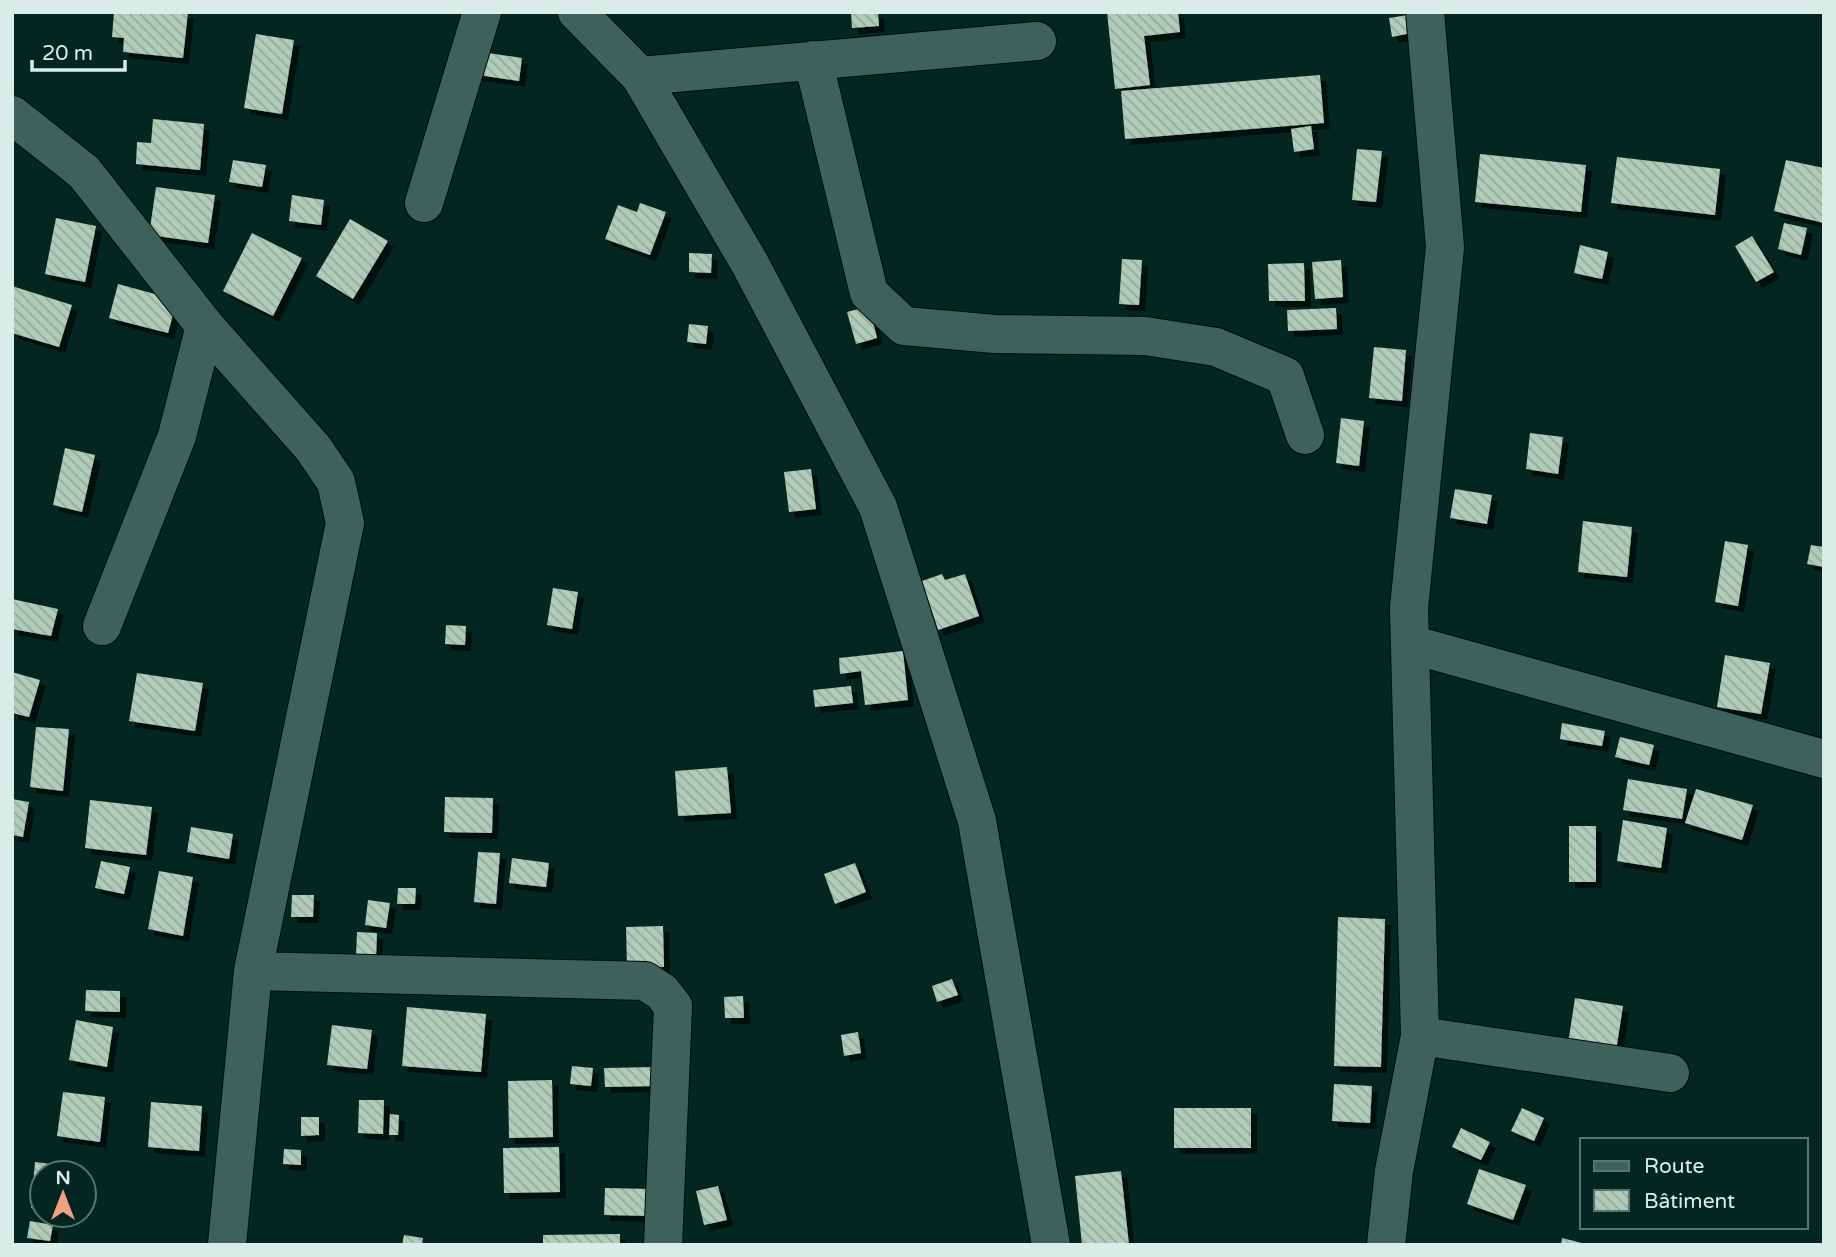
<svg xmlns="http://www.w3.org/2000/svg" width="1836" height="1257" font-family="'Varela Round',sans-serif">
<defs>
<pattern id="building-back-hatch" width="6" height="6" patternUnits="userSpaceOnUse" patternTransform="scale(1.75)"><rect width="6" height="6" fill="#b0cbb7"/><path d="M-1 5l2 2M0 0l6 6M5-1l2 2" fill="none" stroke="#94aa9b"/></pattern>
<filter id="shadow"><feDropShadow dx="6" dy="6" stdDeviation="0" flood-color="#0009"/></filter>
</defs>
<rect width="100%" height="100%" fill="#032621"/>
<path fill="url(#building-back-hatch)" filter="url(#shadow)" d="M114,12H188L183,58L123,52L124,38L112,37Z
M851,12H878L879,26L852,28Z
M1107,12H1178L1180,32L1144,36L1150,85L1115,89Z
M1408,15L1411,33L1392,37L1389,18Z
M256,34L294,40L282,114L244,108Z
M475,51L522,58L519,81L472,74Z
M1320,75L1324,123L1125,139L1121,91Z
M153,119L204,124L200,170L136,164L137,142L151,143Z
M1311,126L1314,149L1294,152L1291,129Z
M1357,149L1382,151L1376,202L1352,200Z
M1480,154L1586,165L1581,212L1475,202Z
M1617,157L1720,169L1715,215L1611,203Z
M233,160L266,165L262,187L229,182Z
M1786,160L1824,168V223L1774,211Z
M156,187L215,195L208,243L149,235Z
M292,195L324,200L321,225L289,221Z
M640,203L666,212L650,255L605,239L618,205L637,212Z
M56,218L96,226L85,282L45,274Z
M350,219L388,241L353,299L316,276Z
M1784,223L1807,228L1801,255L1778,249Z
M252,233L302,258L273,316L223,291Z
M1752,236L1774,272L1756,282L1735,246Z
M1580,245L1608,252L1602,279L1574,273Z
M689,253L712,254L711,273L689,272Z
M1122,259L1142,260L1139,305L1119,304Z
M1341,260L1343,297L1315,299L1312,262Z
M1304,263L1305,301H1269L1268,264Z
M118,284L177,300L168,333L109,318Z
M12,286L72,305L59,347L12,333Z
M869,306L877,338L856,344L847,312Z
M1336,308L1337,329L1288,331L1287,310Z
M689,324L708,326L706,344L687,342Z
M1374,347L1406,350L1402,401L1369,398Z
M1341,418L1364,421L1359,466L1336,463Z
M1530,433L1563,437L1558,474L1526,469Z
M65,448L95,455L82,512L53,505Z
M811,469L816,509L789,512L784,472Z
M1455,489L1492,495L1487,524L1450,518Z
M1583,521L1632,527L1627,577L1578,572Z
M1725,541L1748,545L1738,606L1715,602Z
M1811,545L1824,547V567L1807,564Z
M942,574L945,580L965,574L979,616L938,630L922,581Z
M553,588L578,592L572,629L547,625Z
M12,599L58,609L51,636L12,629Z
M446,625L466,626L465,645L445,644Z
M903,651L908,700L865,705L861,671L840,674L839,658Z
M1725,655L1770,663L1761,714L1717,707Z
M12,672L40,680L29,717L12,713Z
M137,673L203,683L195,731L129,721Z
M851,686L853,703L815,707L813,690Z
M1562,723L1605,731L1602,746L1560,739Z
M36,727L69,729L63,791L30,787Z
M1620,737L1654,745L1649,765L1615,757Z
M727,767L731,813L678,816L675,771Z
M1628,779L1687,789L1682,819L1623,810Z
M1696,789L1753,805L1742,840L1685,823Z
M445,797L493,798L492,833L444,832Z
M12,799L29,802L23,837L12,835Z
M90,800L152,807L146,855L85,848Z
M1623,820L1667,828L1661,868L1617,861Z
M1569,826H1596V882H1569Z
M191,827L233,834L229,859L187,852Z
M478,852L500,853L496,904L474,902Z
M512,858L549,863L546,887L509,883Z
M101,861L130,867L124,894L95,888Z
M855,863L866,892L835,904L824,874Z
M159,871L193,877L183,936L148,929Z
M398,888H416L415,904H397Z
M292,895H314L313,917H291Z
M368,900L390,903L386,928L365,925Z
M1338,917L1385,919L1381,1067L1334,1066Z
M663,926L664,967L627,968L626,927Z
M357,932L377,933L376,958L356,957Z
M952,979L958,995L937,1002L932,986Z
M86,990L120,991V1012L85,1011Z
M743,996L744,1018H725L724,997Z
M1575,998L1623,1006L1616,1051L1568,1044Z
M407,1007L486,1014L481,1072L402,1066Z
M76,1020L113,1027L107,1067L69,1060Z
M332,1025L372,1030L367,1069L327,1065Z
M858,1032L861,1053L844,1056L841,1035Z
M572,1066L593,1068L591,1086L570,1084Z
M656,1067V1086L605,1087L604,1068Z
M552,1080L553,1137L509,1138L508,1081Z
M1334,1084L1372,1086L1370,1123L1332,1121Z
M63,1092L105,1097L100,1142L57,1136Z
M359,1100H384L383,1134L358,1133Z
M151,1102L202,1106L199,1151L148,1147Z
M1174,1108H1251V1148H1174Z
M1522,1108L1544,1118L1534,1141L1511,1131Z
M390,1114L399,1115L398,1135H389Z
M301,1117H319V1135L301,1136Z
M1461,1128L1490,1142L1481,1160L1452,1147Z
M559,1147L560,1192L504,1193L503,1148Z
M284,1149L301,1150V1165L283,1164Z
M35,1162L74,1167L73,1173H42V1210L31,1208Z
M1479,1169L1526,1185L1513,1220L1467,1204Z
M1121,1171L1129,1245H1082L1075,1176Z
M718,1186L727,1220L704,1225L696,1191Z
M605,1188L653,1189L652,1216L604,1215Z
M30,1221L53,1225L50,1241L27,1238Z
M620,1234V1245H543V1235Z
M404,1235L423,1238L422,1245H402Z
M1562,1238L1586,1244V1245H1561Z"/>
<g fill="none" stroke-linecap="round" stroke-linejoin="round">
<defs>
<path id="minor" d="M577,12L640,76L750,264L878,507L977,821L1051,1245
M813,60L869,293L904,326L995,334L1145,336L1216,347L1285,376L1305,435
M640,76L1037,41
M12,115L84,172L205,326L313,448L336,482L345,523L253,971L227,1245
M424,203L482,12
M102,626L177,436L205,326
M1410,644L1824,759
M253,971L645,981L662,992L673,1006L663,1245
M1420,1036L1670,1073
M1386,1245L1394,1171L1420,1036L1409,608L1445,247L1425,12"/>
</defs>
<use href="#minor" stroke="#000d0a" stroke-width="40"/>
<use href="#minor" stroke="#3f615b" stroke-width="38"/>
</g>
<rect width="1836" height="1257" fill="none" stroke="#d9ece8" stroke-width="28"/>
<rect x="1580" y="1138" width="228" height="91" fill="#032621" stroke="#597571" stroke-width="2"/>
<rect x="1594" y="1161" width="35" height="10" fill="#3f615b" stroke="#597571" stroke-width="2"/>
<text x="1644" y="1173" font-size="21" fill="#d9ece8">Route</text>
<rect x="1594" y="1190" width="35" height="21" fill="url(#building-back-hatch)" stroke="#597571" stroke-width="2"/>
<text x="1644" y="1208" font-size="21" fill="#d9ece8">Bâtiment</text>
<g transform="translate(63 1194)"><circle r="33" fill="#032621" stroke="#597571" stroke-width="2"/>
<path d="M0-5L12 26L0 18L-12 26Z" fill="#f39f82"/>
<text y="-10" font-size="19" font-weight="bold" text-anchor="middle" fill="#d9ece8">N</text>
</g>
<path d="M32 60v10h93v-10" fill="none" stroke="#d9ece8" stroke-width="3.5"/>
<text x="42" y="60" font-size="21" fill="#d9ece8" stroke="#032621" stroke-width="5" paint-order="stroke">20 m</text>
</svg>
